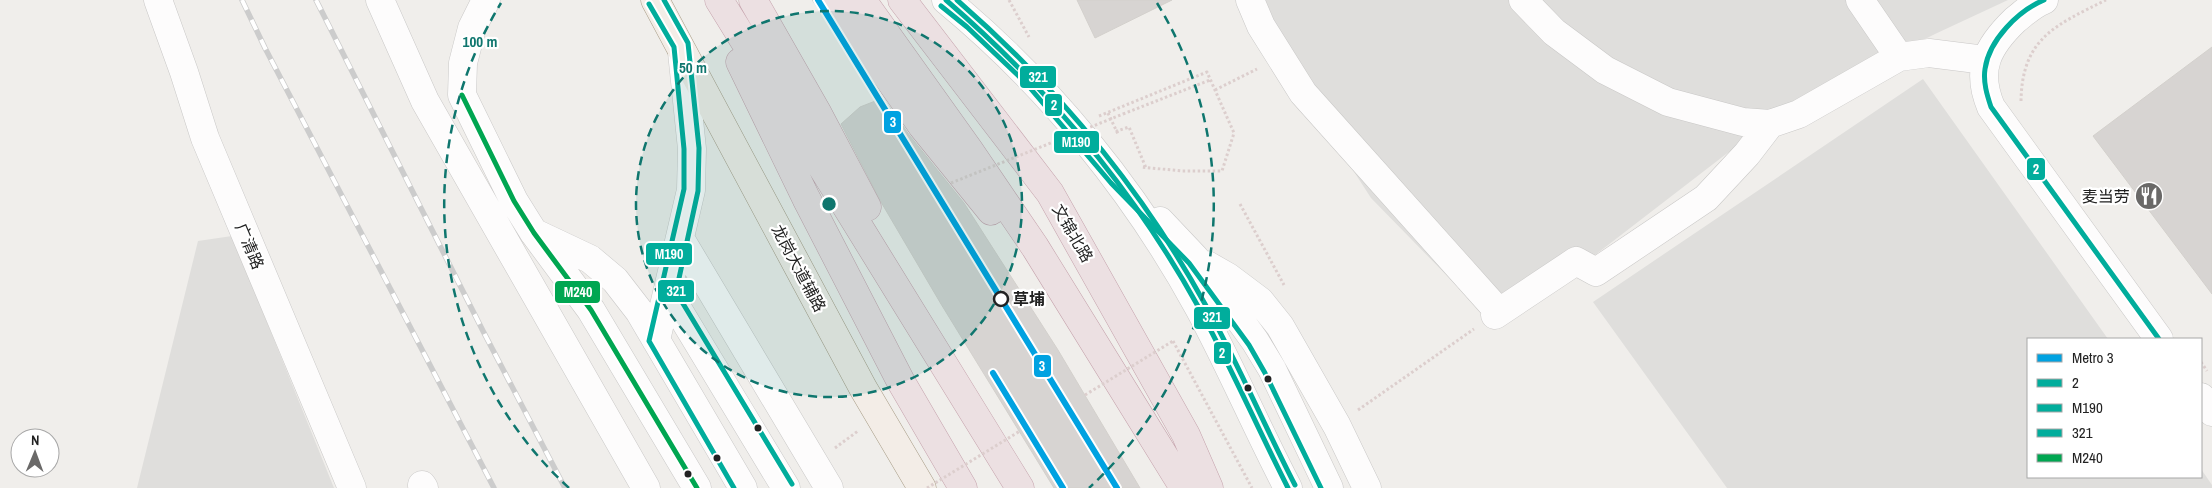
<svg xmlns="http://www.w3.org/2000/svg" width="2212" height="488" font-family="'Archivo Narrow','Noto Sans SC',sans-serif">
<rect width="100%" height="100%" fill="#f0eeeb"/>
<path fill="#dfdedc" d="M1252,0H2008L1935,34L1782,111L1499,329L1371,198L1278,54Z
M1923,79L2108,339H2028V477H2201V469L2212,485V488H1727L1593,302Z
M232,236L334,488H137L198,241Z"/>
<path fill="#d7d4d2" stroke="#d3d0cc" d="M1077,0H1172L1095,38Z
M2212,47V294L2093,136Z
M883,98L910,136L964,203L1058,350L1140,488H1054L941,304L881,202L841,124L860,107Z"/>
<g fill="none" stroke-linecap="round" stroke-linejoin="round">
<defs>
<path id="minor" d="M158,0L184,72L205,138L352,488
M380,0L425,101L646,488
M486,0L472,28L463,63L462,95L514,201L534,233L591,310L697,488
M946,0C1049,85 1135,191 1199,308C1231,367 1257,429 1288,488
M1250,0L1261,26L1303,93L1499,312
M1523,0L1554,32L1605,70L1668,102L1743,122L1770,124L1799,114L1899,57L1929,53L1985,60
M1860,0L1899,57
M2044,0C2033,4 2024,13 2015,20C1988,46 1975,69 1991,107L2159,339
M1160,221L1195,258L1255,341L1272,369L1329,488
M537,234L590,259L615,280L639,311L743,488
M681,240L829,488
M1207,265L1228,277L1260,301L1280,326L1337,426L1367,488
M668,293L786,488
M1495,315L1576,261L1596,272L1706,198L1747,154L1770,124
M656,340L691,190L692,149L682,52
M2201,397L2212,412
M422,485L424,488"/>
<path id="major" d="M655,0L863,388L922,488"/>
<path id="highway" d="M719,0L1020,488
M753,0L818,114L867,207
M833,0L922,126L991,211
M862,0L969,150L1035,247L1184,488
M902,0L1050,193L1186,435L1209,488
M740,62L806,198L900,380L963,488"/>
</defs>
<use href="#minor" stroke="#c9c8c7" stroke-width="29"/>
<use href="#major" stroke="#a79c86" stroke-width="29"/>
<use href="#highway" stroke="#c5a2ac" stroke-width="29"/>
<path stroke="#dccecd" stroke-width="3" stroke-dasharray="2.5 2.5" stroke-linecap="butt" d="M1009,0L1029,37
M1215,90L1257,69
M2021,101C2022,38 2056,25 2106,0
M1108,113L1118,134L1117,131L1129,127L1146,168
M1123,114L1210,80
M1099,116L1207,72L1234,133L1222,171H1182L1141,167
M1240,204L1284,285
M1173,341L1252,488
M2201,362L2207,371
M1358,410L1474,329
M835,448L858,431"/>
<use href="#minor" stroke="#fdfcfc" stroke-width="28"/>
<use href="#major" stroke="#f3ede7" stroke-width="28"/>
<use href="#highway" stroke="#ece0e2" stroke-width="28"/>
<defs>
<path id="rail" d="M242,0L265,48L494,488
M316,0L483,331L565,488
M815,0L830,20"/>
</defs>
<use href="#rail" stroke="#ccc" stroke-width="5.5"/>
<use href="#rail" stroke="#fff" stroke-width="4" stroke-dasharray="11" stroke-linecap="butt"/>
<path stroke="#dccecd" stroke-width="3" stroke-dasharray="2.5 2.5" stroke-linecap="butt" d="M951,183L1123,114
M1085,395L1173,341
M927,488L1020,431"/>
<defs>
<path id="bus-1" d="M946,0C1048,88 1134,190 1199,308C1231,367 1258,429 1288,488
M2044,0C2018,11 1989,40 1985,69C1983,82 1987,95 1991,107L2159,339"/>
<path id="bus-2" d="M649,4L674,47L684,149V189L649,341L734,488
M941,6L967,27L1025,82L1111,183L1189,263L1249,345L1265,373L1321,488"/>
<path id="bus-3" d="M664,0L688,43L699,148L698,191L676,292L792,484
M957,0C1057,87 1141,188 1205,304C1238,363 1264,425 1295,485"/>
<path id="bus-4" d="M462,95L514,201L534,233L591,310L697,488"/>
</defs>
<use href="#bus-1" stroke="#fff" stroke-width="9"/>
<use href="#bus-2" stroke="#fff" stroke-width="9"/>
<use href="#bus-3" stroke="#fff" stroke-width="9"/>
<use href="#bus-4" stroke="#fff" stroke-width="9"/>
<use href="#bus-1" stroke="#01ad9c" stroke-width="5"/>
<use href="#bus-2" stroke="#01ad9c" stroke-width="5"/>
<use href="#bus-3" stroke="#01ad9c" stroke-width="5"/>
<use href="#bus-4" stroke="#00a651" stroke-width="5"/>
<defs>
<path id="metro-1" d="M818,0L1117,488
M993,373L1063,488"/>
</defs>
<use href="#metro-1" stroke="#fff" stroke-width="10"/>
<use href="#metro-1" stroke="#00a2e1" stroke-width="6"/>
</g>
<circle cx="829" cy="204" r="193" fill="#0f766e" fill-opacity=".12"/>
<g fill="none" stroke="#0f766e" stroke-width="2.5" stroke-dasharray="9 6">
<circle cx="829" cy="204" r="193"/>
<path d="M569 488A385 385 0 0 1 501 3M1157 3A385 385 0 0 1 1089 488"/>
</g>
<defs>
<symbol id="restaurant-disc" viewBox="-11 -11 22 22"><circle r="9.5" fill="#6a6968" stroke="#fff"/><path d="M-5-6h1v4h1v-4h1v4h1v-4h1v5L-1.5 .5V6h-2V.5L-5-1ZM5-6V6H3V1.5H1.5Q1.5-4 5-6Z" fill="#fff"/></symbol>
</defs>
<g fill-rule="evenodd">
<use href="#restaurant-disc" x="2133" y="180" width="32" height="32"/>
</g>
<circle fill="#fff" stroke="#222" stroke-width="2.5" cx="1001" cy="299" r="7"/>
<g fill="#222" stroke="#fff" stroke-width="2">
<circle cx="1268" cy="379" r="4.5"/>
<circle cx="1248" cy="388" r="4.5"/>
<circle cx="758" cy="428" r="4.5"/>
<circle cx="717" cy="458" r="4.5"/>
<circle cx="688" cy="474" r="4.5"/>
</g>
<g text-anchor="middle" dominant-baseline="central" stroke-width="4.5" stroke-linejoin="round" paint-order="stroke">
<g font-size="16" fill="#222" stroke="#fff" text-anchor="end">
<text x="2130" y="196">麦当劳</text>
</g>
<g font-size="16" fill="#222" stroke="#fff">
<text transform="translate(1073 233) rotate(60)">文锦北路</text>
<text transform="translate(250 246) rotate(67)">广清路</text>
<text transform="translate(799 268) rotate(62)">龙岗大道辅路</text>
</g>
<g font-size="16" font-weight="bold" fill="#222" stroke="#fff" text-anchor="start">
<text x="1013" y="299">草埔</text>
</g>
</g>
<circle cx="829" cy="204" r="8" fill="#0f766e" stroke="#fff" stroke-width="2.5"/>
<g font-size="15" text-anchor="middle" font-weight="bold" fill="#0f766e" stroke="#fff" stroke-width="4.5" stroke-linejoin="round" paint-order="stroke">
<text x="480" y="47">100 m</text>
<text x="693" y="73">50 m</text>
</g>
<g stroke="#fff" stroke-width="2">
<rect x="1019" y="65" width="38" height="24" rx="5" fill="#01ad9c"/>
<rect x="1044" y="93" width="19" height="24" rx="5" fill="#01ad9c"/>
<rect x="883" y="110" width="19" height="24" rx="5" fill="#00a2e1"/>
<rect x="1053" y="130" width="47" height="24" rx="5" fill="#01ad9c"/>
<rect x="2026" y="157" width="20" height="24" rx="5" fill="#01ad9c"/>
<rect x="645" y="242" width="48" height="24" rx="5" fill="#01ad9c"/>
<rect x="657" y="279" width="38" height="24" rx="5" fill="#01ad9c"/>
<rect x="554" y="280" width="47" height="24" rx="5" fill="#00a651"/>
<rect x="1193" y="306" width="38" height="24" rx="5" fill="#01ad9c"/>
<rect x="1213" y="341" width="19" height="24" rx="5" fill="#01ad9c"/>
<rect x="1033" y="354" width="19" height="24" rx="5" fill="#00a2e1"/>
</g>
<g font-size="14" text-anchor="middle" font-weight="bold" fill="#fff">
<text x="1038" y="82">321</text>
<text x="1054" y="110">2</text>
<text x="893" y="127">3</text>
<text x="1076" y="147">M190</text>
<text x="2036" y="174">2</text>
<text x="669" y="259">M190</text>
<text x="676" y="296">321</text>
<text x="578" y="297">M240</text>
<text x="1212" y="322">321</text>
<text x="1222" y="358">2</text>
<text x="1042" y="371">3</text>
</g>
<rect x="2027" y="338" width="175" height="140" fill="#ffffff" stroke="#a7a7a7"/>
<rect x="2037" y="354" width="25" height="8" fill="#00a2e1" stroke="#a7a7a7"/>
<text x="2072" y="363" font-size="15" fill="#222222">Metro 3</text>
<rect x="2037" y="379" width="25" height="8" fill="#01ad9c" stroke="#a7a7a7"/>
<text x="2072" y="388" font-size="15" fill="#222222">2</text>
<rect x="2037" y="404" width="25" height="8" fill="#01ad9c" stroke="#a7a7a7"/>
<text x="2072" y="413" font-size="15" fill="#222222">M190</text>
<rect x="2037" y="429" width="25" height="8" fill="#01ad9c" stroke="#a7a7a7"/>
<text x="2072" y="438" font-size="15" fill="#222222">321</text>
<rect x="2037" y="454" width="25" height="8" fill="#00a651" stroke="#a7a7a7"/>
<text x="2072" y="463" font-size="15" fill="#222222">M240</text>
<g transform="translate(35 453) rotate(1)"><circle r="24" fill="#ffffff" stroke="#a7a7a7"/>
<path d="M0-4L9 19L0 12L-9 19Z" fill="#6a6968"/>
<text y="-8" font-size="14" font-weight="bold" text-anchor="middle" fill="#222222">N</text>
</g>
</svg>
